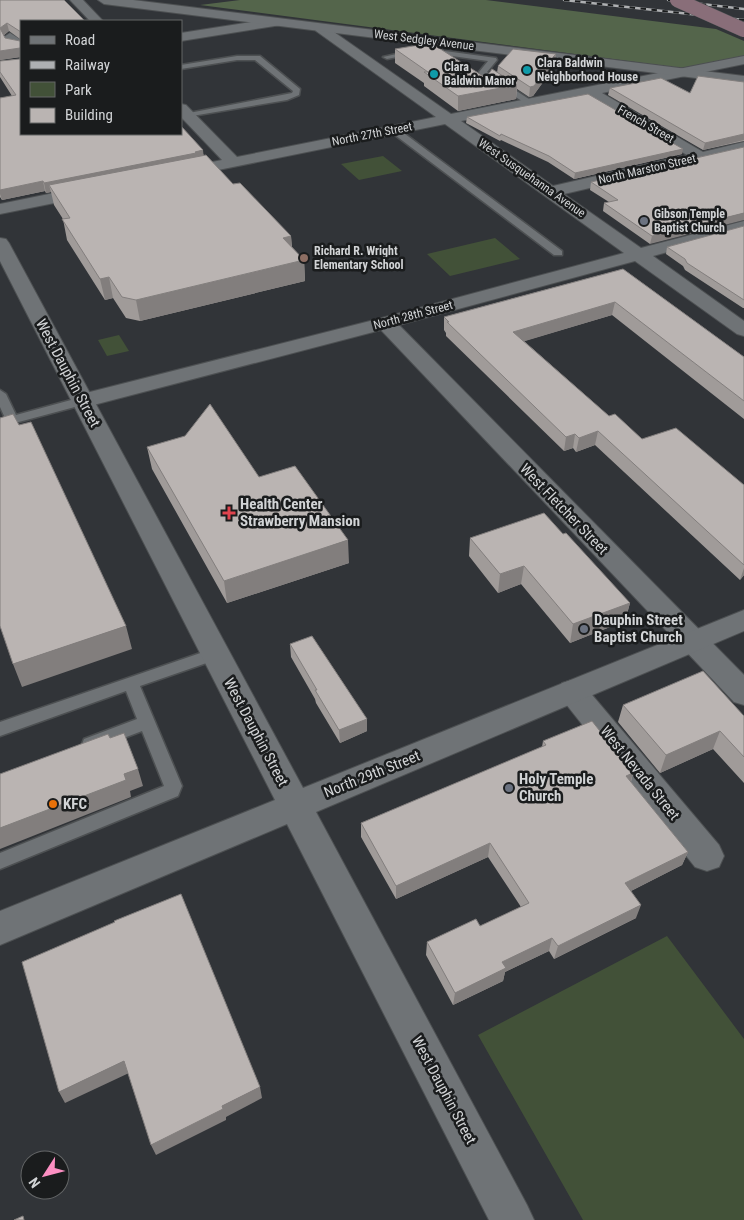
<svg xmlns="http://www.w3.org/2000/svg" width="744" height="1220" font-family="'Roboto Condensed',sans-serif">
<rect width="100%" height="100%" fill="#313438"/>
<path fill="#425138" d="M383,156L402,171L359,180L341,164Z
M495,238L520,259L450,276L427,254Z
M119,335L129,351L107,356L98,340Z
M667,936L744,1039V1220H583L478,1035Z"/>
<path fill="#54654b" d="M240,0H486L716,29L744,41V56L681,68L200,5Z"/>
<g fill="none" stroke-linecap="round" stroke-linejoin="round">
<defs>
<path id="service" d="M423,48L496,58L497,60L487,72L535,103L528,105L480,74L479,72L488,61L423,52L387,59L383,57Z
M237,56H260L300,89L299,95L287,100L186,117V113H189L292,93L293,91L255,60H237L181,69V65Z
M391,128H397L562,251V255H554L391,132Z
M0,390L6,394L16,415L82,397L88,401L86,404L0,427V419L5,418L0,407Z
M215,648L221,650L223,654L221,658L140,686L182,786L178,796L0,869V853L164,786L142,731L90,751L84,749L82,744L84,739L137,719L126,691L0,736V722Z"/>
<path id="minor" d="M70,0H83L103,21H90Z
M277,18L283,22L281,25L181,41V33Z
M320,24L324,25L451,114L744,56V64L602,93L703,152L744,142V152L564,194L641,248L744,221V231L653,256L744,321V336L737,334L635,261L399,325L744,675V705L734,702L381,330L82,408L74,406L71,401L74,396L378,319L624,253L445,124L179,178L173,176L171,173L173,170L222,160L181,117V104L186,105L237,157L436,117L316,31L314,28L316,25ZM586,96L687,155L553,186L461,121Z
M10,33L21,40V48L9,46L4,37Z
M88,186L94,187L96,191L94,195L0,214V204Z
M572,680L582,683L719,845L724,856L719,867L707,871L695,867L562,699L557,691L562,683Z"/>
<path id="tertiary" d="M98,0H133L744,76V84L104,4Z
M0,238L6,239L9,243L303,788L744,610V631L316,812L527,1205L534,1220H489L287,824L0,945V911L275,800L0,261Z"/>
</defs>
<use href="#service" stroke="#4d5052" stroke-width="3"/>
<use href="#minor" stroke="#4d5052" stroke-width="2"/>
<use href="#tertiary" stroke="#4d5052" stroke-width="2"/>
<use href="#service" fill="#6f7376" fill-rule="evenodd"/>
<use href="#minor" fill="#6f7376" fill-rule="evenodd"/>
<use href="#tertiary" fill="#6f7376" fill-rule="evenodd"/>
<defs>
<path id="rail" d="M564,0L744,20
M668,0L744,9"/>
</defs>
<use href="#rail" stroke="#aeb0b2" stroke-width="2.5"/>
<use href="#rail" stroke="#1a1c1d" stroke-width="2" stroke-dasharray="5.5" stroke-linecap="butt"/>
<defs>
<path id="secondary-bridge" d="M677,0L744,30"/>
</defs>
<use href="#secondary-bridge" stroke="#4d5052" stroke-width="15" stroke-linecap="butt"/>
<use href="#secondary-bridge" stroke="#896e79" stroke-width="14"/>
</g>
<path fill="#a09b99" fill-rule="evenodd" d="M0,0L204,155L233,184L291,236L292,247L304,260L305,281L140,321L126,318L113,298L105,300L67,240L63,219L54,205L51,192L46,193L45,191L2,200L0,197V98L12,96L0,77V61L20,59V57L0,60ZM9,31L20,39V41L5,38L4,35Z
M395,49L486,78L497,73L498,66L556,54L554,67L533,96L529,97L517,89L516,99L458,111L424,86V83L395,63Z
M744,82V141L703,150L608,95L610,88L690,93Z
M467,117L682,154L574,179L548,162L501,140L500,141L466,123Z
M744,147L650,244L603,211L604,203L609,202L590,190L591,182Z
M744,226V308H743L685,270L683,266L666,254L667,247Z
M623,269L744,357V419L612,315L524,341L609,416L642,439L744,485V575L740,580L595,445L576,452L573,448L564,451L446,336V333L444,330V317Z
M147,447L259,477L349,563L227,603L152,469Z
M563,534L630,603L625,621L570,643L521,584L498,593L469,556L470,538Z
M290,644L367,719V731L340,743L316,703L315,699L291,657Z
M623,705L744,716V783L713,749L660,773L618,722Z
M543,741L633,773L631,782L688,852L682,865L631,891L636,918L554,959L549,951L505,972L503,981L453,1005L426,955L427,942L480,926L521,907L488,857L396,899L361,837V823L542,747Z"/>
<path fill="#827e7d" d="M7,23L9,31L2,37L0,28Z
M20,48L21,57L0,60V51Z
M556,54L554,67L533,96L529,97L530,87Z
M517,85L516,99L458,111V96Z
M744,134V140L703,150L705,143Z
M683,149L682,154L574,179L575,173Z
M203,150L204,159L49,185L51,192L46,193L44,183Z
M43,181L45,191L2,200L0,194V190Z
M744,213V220L650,244L652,236Z
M291,236L292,256L283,238Z
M304,260L305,281L140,321L136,300Z
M109,277L113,298L105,300L100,279Z
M615,302L612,315L512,345L513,332Z
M598,431L595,445L576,452L579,438Z
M575,434L573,448L564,451L566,437Z
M348,540L349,563L227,603L224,581Z
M524,566L521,584L498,593L500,574Z
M744,568V575L740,580Z
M630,603L625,621L570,643L573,624Z
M126,626L132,649L22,687L13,664Z
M367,719V731L340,743L339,730Z
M720,731L713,749L660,773L666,755Z
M138,769L143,786L130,791L131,797L0,849V828L124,774Z
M633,773L629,787L626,776Z
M490,843L488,857L396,899V886Z
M688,852L682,865L621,896L625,883Z
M641,905L636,918L554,959L558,946Z
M552,938L549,951L505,972L503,981L453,1005L455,993L502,962Z
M124,1061L129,1073L65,1103L59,1092Z
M260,1087L262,1098L226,1117V1120L156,1155L151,1145L222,1106Z"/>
<path fill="#bab4b2" stroke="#827e7d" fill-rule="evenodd" d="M0,0H64L85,21H21V134H181V126L203,150L195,152L196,153L44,183L43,181L0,190V98L16,95L0,72V61L20,59V48L0,51ZM7,23L21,32L20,41L5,38L0,28Z
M431,43L486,78L492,69L517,85L458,96L424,72H428L395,49Z
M513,49L556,54L553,57L555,58L534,86L530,87L498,66Z
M698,76L744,82V134L705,143L610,88L661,78L690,93Z
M588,94L683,149L575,173L549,156L501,134L500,136L467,117Z
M744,147V213L652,236L604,203L618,200L591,182Z
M206,155L233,184L240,183L291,236L283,238L304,260L136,300L122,297L109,277L100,279L62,219L70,218L49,185Z
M744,226V300L687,263L685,259L667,247Z
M623,269L744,357V401L615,302L513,332L609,416L615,414L642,439L676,428L744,485V565L598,431L579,438L575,434L566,437L447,322H449L444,317Z
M210,404L259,477L295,466L348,540L224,581L147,447L185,436Z
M13,414L19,425L31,422L126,626L13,664L0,626V418Z
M544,513L563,534L566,533L630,603L573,624L524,566L500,574L470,538Z
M312,636L367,719L339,730L315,690H317L290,644Z
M703,671L744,716V757L720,731L666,755L623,705Z
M592,721L633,773L626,776L688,852L625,883L641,905L558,946L552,938L502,962L506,968L455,993L427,942L476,919L480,926L529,903L490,843L396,886L361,823L546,745L543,741Z
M124,733L138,769L124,774L126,780L0,828V774L108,734L110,738Z
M181,894L260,1087L222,1106L223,1109L151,1145L124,1061L59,1092L22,962L115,922L114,921Z
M23,1216L24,1220H14Z"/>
<g fill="#0f9aa8" stroke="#1a1c1d" stroke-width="2">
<circle cx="527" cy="70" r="5"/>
<circle cx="434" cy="74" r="5"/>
</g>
<g fill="#6b7280" stroke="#1a1c1d" stroke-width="2">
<circle cx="644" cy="221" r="5"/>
<circle cx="584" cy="629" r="5"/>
<circle cx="509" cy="788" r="5"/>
</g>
<circle fill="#8d6e63" stroke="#1a1c1d" stroke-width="2" cx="304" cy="258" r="5"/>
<path fill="#e0444e" stroke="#1a1c1d" stroke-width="2" d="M226.5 505.5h5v5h5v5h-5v5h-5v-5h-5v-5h5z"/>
<circle fill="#e8710a" stroke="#1a1c1d" stroke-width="2" cx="53" cy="804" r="5"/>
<g text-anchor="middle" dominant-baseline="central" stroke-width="5" stroke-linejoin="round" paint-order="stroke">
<g font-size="12" fill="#d2d4d6" stroke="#1a1c1d">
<text transform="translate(424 40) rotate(7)">West Sedgley Avenue</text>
<text transform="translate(646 124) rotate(30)">French Street</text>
<text transform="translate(372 134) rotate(-11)">North 27th Street</text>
<text transform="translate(647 169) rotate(-13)">North Marston Street</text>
<text transform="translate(532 178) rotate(35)">West Susquehanna Avenue</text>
<text transform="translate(413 315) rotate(-15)">North 28th Street</text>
</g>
<g font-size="12" font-weight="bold" fill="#d2d4d6" stroke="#1a1c1d" text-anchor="start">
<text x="537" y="63">Clara Baldwin<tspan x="537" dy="14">Neighborhood House</tspan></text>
<text x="444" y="67">Clara<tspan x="444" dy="14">Baldwin Manor</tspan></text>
<text x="654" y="214">Gibson Temple<tspan x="654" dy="14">Baptist Church</tspan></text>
<text x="314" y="251">Richard R. Wright<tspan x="314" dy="14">Elementary School</tspan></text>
</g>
<g font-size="15" fill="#d2d4d6" stroke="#1a1c1d">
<text transform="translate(68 373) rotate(62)">West Dauphin Street</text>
<text transform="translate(564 509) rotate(46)">West Fletcher Street</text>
<text transform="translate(256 732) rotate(62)">West Dauphin Street</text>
<text transform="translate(640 773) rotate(51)">West Nevada Street</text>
<text transform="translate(372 774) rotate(-22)">North 29th Street</text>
<text transform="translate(444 1090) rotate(62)">West Dauphin Street</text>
</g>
<g font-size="15" font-weight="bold" fill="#d2d4d6" stroke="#1a1c1d" text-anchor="start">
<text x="240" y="504">Health Center<tspan x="240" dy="17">Strawberry Mansion</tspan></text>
<text x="594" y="620">Dauphin Street<tspan x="594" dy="17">Baptist Church</tspan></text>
<text x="519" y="779">Holy Temple<tspan x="519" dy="17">Church</tspan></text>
<text x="63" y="804">KFC</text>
</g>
</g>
<rect x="20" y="20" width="162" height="115" fill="#1a1c1d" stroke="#646667"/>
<rect x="30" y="36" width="25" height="8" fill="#6f7376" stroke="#646667"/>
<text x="65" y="45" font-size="15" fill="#d2d4d6">Road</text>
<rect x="30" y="61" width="25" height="8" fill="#aeb0b2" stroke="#646667"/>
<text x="65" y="70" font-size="15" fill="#d2d4d6">Railway</text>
<rect x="30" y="82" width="25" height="15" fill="#425138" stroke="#646667"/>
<text x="65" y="95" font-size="15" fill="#d2d4d6">Park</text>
<rect x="30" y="108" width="25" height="15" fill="#bab4b2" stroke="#646667"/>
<text x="65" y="120" font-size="15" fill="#d2d4d6">Building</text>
<g transform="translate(45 1175) rotate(234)"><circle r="24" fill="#1a1c1d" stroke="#646667"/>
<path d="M0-4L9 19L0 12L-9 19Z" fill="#fc8fc2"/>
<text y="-8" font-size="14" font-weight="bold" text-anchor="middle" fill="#d2d4d6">N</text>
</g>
</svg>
